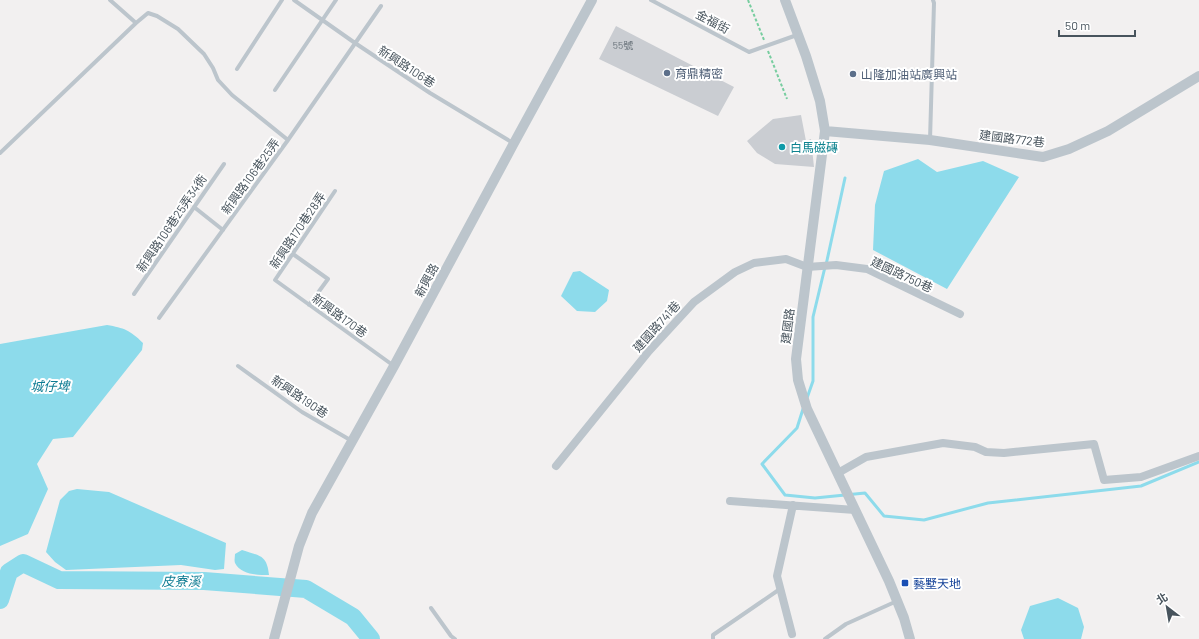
<svg xmlns="http://www.w3.org/2000/svg" width="1199" height="639" font-family="Barlow,'Noto Sans TC',sans-serif">
<rect width="100%" height="100%" fill="#f2f0f0"/>
<path fill="#8ddbeb" d="M918,159L937,172L983,161L1019,177L947,289L873,250L875,205L884,171Z
M580,271L609,290L607,301L595,312L577,311L561,296L573,272Z
M107,325C124,328 130,330 143,343L142,350L73,437L53,439L37,464L48,489L28,534L0,546V344Z
M77,489L109,492L226,543L224,569L215,570L181,565L66,570L55,562L46,552L60,500L69,491Z
M242,550C259,556 267,554 269,575C258,575 241,575 235,563C234,560 235,557 235,554Z
M1058,598L1078,608L1084,627L1081,639H1024L1021,630L1030,606Z"/>
<g fill="none" stroke-linecap="round" stroke-linejoin="round">
<path stroke="#8ddbeb" stroke-width="3" d="M826,265L845,178
M807,398L813,381V317L825,267
M803,409L797,428L762,464L785,495L815,498L865,493L884,516L924,520L988,503L1141,486L1199,462"/>
<path stroke="#8ddbeb" stroke-width="18" d="M0,600L9,572L23,563L59,580L204,581L306,589L353,617L371,639"/>
</g>
<path fill="#cacdd2" d="M616,26L734,87L718,116L599,59Z
M801,115L806,141L811,139L814,167L775,164L757,153L747,141L773,119Z"/>
<g fill="none" stroke-linecap="round" stroke-linejoin="round">
<path stroke="#77cd9f" stroke-width="2" stroke-dasharray="3 2" stroke-linecap="butt" d="M748,0L764,40
M768,51L787,99"/>
<path stroke="#bcc5cc" stroke-width="4" d="M110,0L136,23
M294,0L355,43L430,93L513,143
M651,0L749,52L797,35
M237,69L282,0
M275,90L336,0
M930,140L934,3L933,0
M0,153L136,23L148,13L157,16L178,29L204,54L213,68L218,80L232,95L288,140
M335,191L275,280L394,366
M194,207L223,230
M293,254L328,279L309,305
M134,294L224,164
M159,318L288,140L381,6
M238,366L302,412L352,441
M431,608L451,636L455,639
M713,639V635L780,589
M825,639L846,624L897,601"/>
<path stroke="#bcc5cc" stroke-width="8" d="M556,466L649,351L694,302L735,272L754,263L786,259L807,267L836,265L867,269L960,314
M838,473L866,457L943,443L975,447L986,452L1004,453L1094,444L1104,480L1141,477L1199,456
M730,501L855,510
M792,634L777,576L793,505"/>
<path stroke="#bcc5cc" stroke-width="10" d="M785,0L806,56L820,101L825,131L796,359L798,380L807,409L889,581L904,618L910,639
M825,131L930,140L1043,157L1069,149L1108,131L1199,76
M274,639L299,546L312,513L394,366L514,143L592,0"/>
</g>
<g fill="#5c6f8a" stroke="#fff" stroke-width="1.5">
<circle cx="667" cy="73" r="4"/>
<circle cx="853" cy="74" r="4"/>
</g>
<circle fill="#0f9aa8" stroke="#fff" stroke-width="1.5" cx="782" cy="147" r="4"/>
<rect fill="#1a4fb4" stroke="#fff" stroke-width="1.5" x="901" y="579" width="8" height="8" rx="2"/>
<g text-anchor="middle" dominant-baseline="central" stroke-width="4" stroke-linejoin="round" paint-order="stroke">
<g font-size="10" fill="#68727a">
<text x="623" y="45">55號</text>
</g>
<g font-size="12" fill="#48545d" stroke="#fff">
<text transform="translate(713 21) rotate(28)">金福街</text>
<text transform="translate(407 66) rotate(33)">新興路106巷</text>
<text transform="translate(1012 138) rotate(7)">建國路772巷</text>
<text transform="translate(250 176) rotate(-54)">新興路106巷25弄</text>
<text transform="translate(171 223) rotate(-56)">新興路106巷25弄34衖</text>
<text transform="translate(297 230) rotate(-56)">新興路170巷28弄</text>
<text transform="translate(902 274) rotate(25)">建國路750巷</text>
<text transform="translate(426 280) rotate(-62)">新興路</text>
<text transform="translate(340 315) rotate(36)">新興路170巷</text>
<text transform="translate(656 326) rotate(-48)">建國路741巷</text>
<text transform="translate(787 326) rotate(-83)">建國路</text>
<text transform="translate(300 396) rotate(34)">新興路190巷</text>
</g>
<g font-size="12" fill="#4e5e75" stroke="#fff" text-anchor="start">
<text x="675" y="73">育鼎精密</text>
<text x="861" y="74">山隆加油站廣興站</text>
</g>
<g font-size="12" fill="#0d838f" stroke="#fff" text-anchor="start">
<text x="790" y="147">白馬磁磚</text>
</g>
<g font-size="12" fill="#164399" stroke="#fff" text-anchor="start">
<text x="913" y="583">藝墅天地</text>
</g>
<g font-size="13" font-style="italic" fill="#0e7c93" stroke="#fff">
<text x="50" y="386">城仔埤</text>
<text x="181" y="581">皮寮溪</text>
</g>
</g>
<g transform="translate(1167 607) rotate(329)" stroke="#ffffff" stroke-width="3" paint-order="stroke">
<path d="M0-3L7 15L0 10L-7 15Z" fill="#48545d"/>
<text y="-6" font-size="11" font-weight="bold" text-anchor="middle" fill="#48545d">北</text>
</g>
<path d="M1059 30v6h76v-6" fill="none" stroke="#48545d" stroke-width="2"/>
<text x="1065" y="30" font-size="12" fill="#48545d" stroke="#ffffff" stroke-width="3" paint-order="stroke">50 m</text>
</svg>
